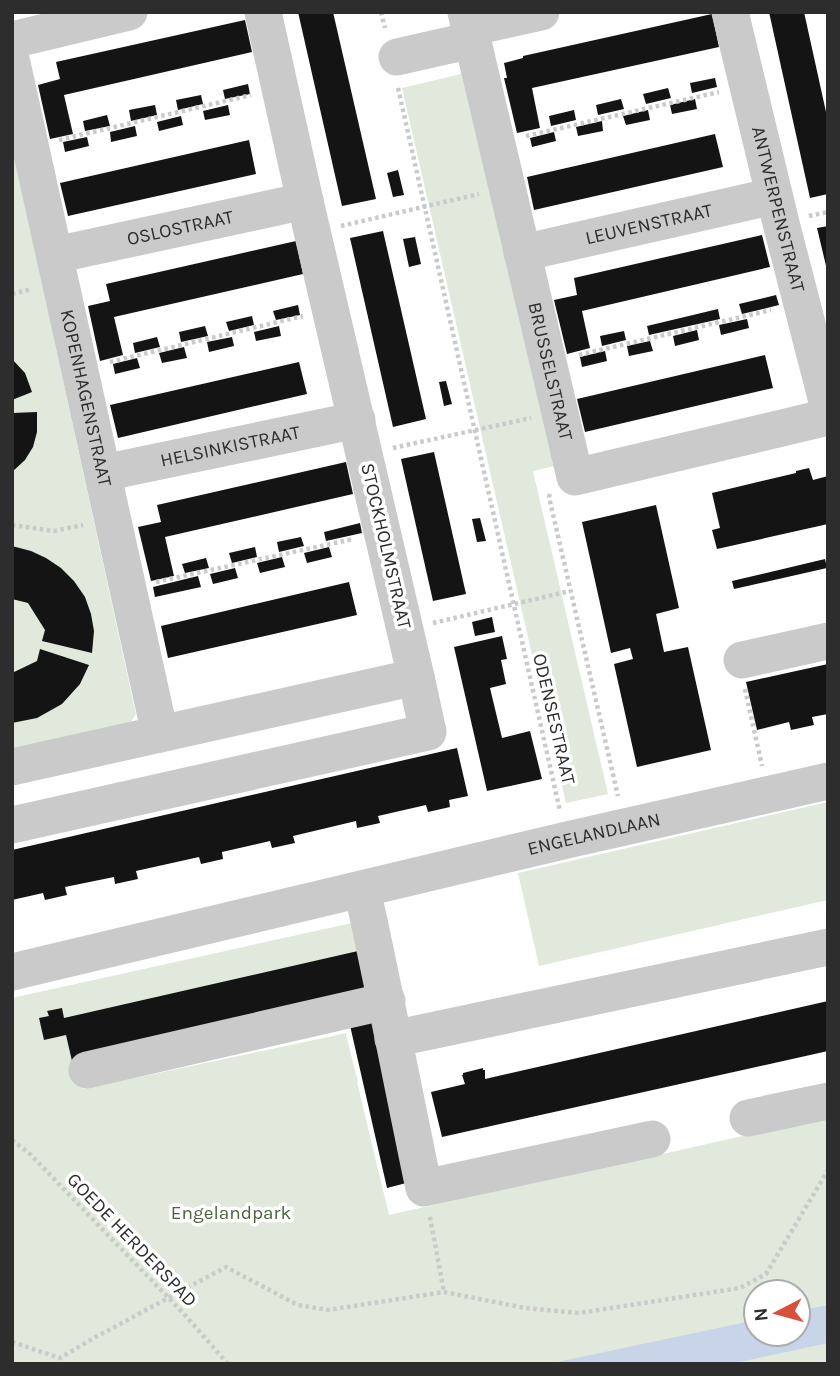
<svg xmlns="http://www.w3.org/2000/svg" width="840" height="1376" font-family="Karla,sans-serif">
<rect width="100%" height="100%" fill="#fff"/>
<path fill="#e0e9db" fill-rule="evenodd" d="M463,53L555,466L533,471L608,794L566,803L402,88L461,74L457,55Z
M12,147L136,714L129,725L12,752Z
M828,802V900L539,966L518,873Z
M352,923L371,996L75,1061L83,1089L347,1033L346,1035L358,1082H357L389,1215L828,1117V1364H12V998ZM756,1292H798V1334H756Z"/>
<path fill="#c8d5e8" d="M828,1305V1343L730,1364H548L756,1320V1334H798V1311Z"/>
<path fill="#141414" d="M298,12H333L376,199L342,206Z
M769,12H804L828,121V194L810,198Z
M712,14L719,47L532,88L540,128L517,133L504,78H507L504,63L523,58V56Z
M245,20L252,52L64,95L73,134L50,139L38,85L60,79L56,62Z
M715,78L717,87L692,93L690,83Z
M248,84L250,94L225,99L223,90Z
M668,88L671,98L646,104L643,94Z
M201,95L203,104L178,110L176,100Z
M621,99L624,109L598,115L596,105Z
M695,99L697,109L672,114L670,105Z
M155,105L157,115L131,121L129,110Z
M228,105L230,115L205,120L203,111Z
M574,110L576,120L551,126L549,116Z
M648,110L650,120L626,125L623,116Z
M107,115L110,126L85,131L83,121Z
M181,116L183,125L159,131L157,122Z
M602,121L603,131L578,136L576,127Z
M135,126L137,136L111,142L110,132Z
M554,132L556,141L532,147L530,138Z
M715,134L723,167L534,210L527,177Z
M87,137L89,146L65,152L63,142Z
M249,140L256,174L68,216L60,183Z
M398,170L404,195L393,197L387,173Z
M828,226V270H827L817,228Z
M383,231L426,419L393,427L350,238Z
M762,235L770,267L582,311L590,348L567,354L554,300L577,295L574,278Z
M415,237L421,264L409,267L403,239Z
M296,241L303,274L114,317L123,355L100,361L88,306L110,301L106,284Z
M776,295L779,305L742,314L739,304Z
M298,305L300,315L276,320L273,311Z
M718,309L720,319L649,335L647,326Z
M252,316L254,325L229,331L226,322Z
M747,319L749,328L721,335L719,325Z
M205,326L208,336L181,342L179,332Z
M279,326L281,336L256,341L254,332Z
M697,330L699,340L675,346L673,336Z
M624,331L626,340L602,346L600,336Z
M157,337L160,347L135,353L133,343Z
M232,337L234,346L209,352L207,342Z
M650,341L653,351L629,356L627,346Z
M184,347L187,358L162,363L159,353Z
M605,351L607,361L582,367L580,357Z
M765,355L773,388L585,432L577,399Z
M137,358L140,368L115,374L113,364Z
M12,359L25,373L32,392L12,400Z
M299,362L307,394L118,438L110,405Z
M446,381L452,404L444,406L439,382Z
M37,412V432L33,447L25,460L12,472V413Z
M434,452L466,594L433,601L401,459Z
M346,462L353,494L165,537L174,576L151,581L138,527L161,522L157,505Z
M809,468L813,480L828,476V524L717,549L712,530L720,528L712,493L796,473V471Z
M656,505L679,608L656,614L664,652L688,647L711,750L637,767L614,664L633,659L630,648L611,653L582,522Z
M480,518L486,541L477,542L472,519Z
M360,523L362,533L326,541L324,532Z
M301,537L304,546L279,552L277,542Z
M12,546L31,551L46,558L61,568L74,581L85,597L91,614L94,631L92,653L42,641L45,630L28,603L12,599Z
M255,547L257,557L232,563L229,553Z
M329,547L332,557L307,563L304,553Z
M282,557L285,567L260,573L257,563Z
M206,558L209,568L185,573L182,564Z
M825,559L827,568L734,589L732,581Z
M235,568L238,578L213,584L210,574Z
M198,576L201,587L155,597L153,587Z
M349,582L357,615L168,658L161,626Z
M492,617L495,632L475,636L472,622Z
M502,636L507,659L501,660L506,684L490,688L502,738L530,731L542,779L487,791L454,647Z
M40,649L89,665L80,684L62,704L37,718L12,723V673L37,661Z
M828,664V714L812,717L814,725L791,730L789,722L757,730L746,682Z
M457,748L468,796L449,800L450,807L428,812L426,805L378,816L380,823L357,828L356,821L293,836L295,843L272,848L270,841L222,852L223,859L201,864L199,857L136,871L138,879L115,884L114,877L65,887L67,895L45,900L43,893L12,900V850Z
M358,951L367,989L72,1061L66,1035L44,1040L39,1018L49,1016L47,1011L62,1008L64,1018Z
M828,1001V1051L442,1137L431,1092L465,1084L462,1075H463V1073L483,1068V1070H485V1079Z
M373,1015L410,1182L387,1188L349,1021Z"/>
<g fill="none" stroke-linecap="round" stroke-linejoin="round">
<path stroke="#cacaca" stroke-width="4.5" stroke-dasharray="3.5 3.5" stroke-linecap="butt" d="M381,12L385,28
M398,88L560,811
M526,136L719,92
M59,140L251,95
M809,216L828,212
M341,226L479,194
M12,294L32,289
M579,355L771,310
M110,362L303,316
M393,448L531,418
M550,494L549,497L618,796
M12,525L54,531L83,525
M156,582L353,539
M433,623L570,591
M745,689L762,766
M12,1140L30,1154L184,1314L228,1364
M430,1217L444,1292
M12,1342L60,1358L92,1339L226,1267L298,1305L328,1310L444,1292L525,1308L579,1313L740,1288L766,1274L828,1170"/>
<g stroke="#cacaca" stroke-width="37">
<path id="s1" d="M466,12L575,477L828,417"/>
<path id="s2" d="M730,12L781,223L828,405"/>
<path d="M469,28L541,12"/>
<path d="M12,40L129,12"/>
<path d="M397,57L472,40"/>
<path id="s3" d="M12,63L160,734"/>
<path id="s4" d="M522,253L774,196"/>
<path id="s5" d="M55,255L305,201"/>
<path id="s6" d="M103,473L357,420"/>
<path d="M742,660L828,641"/>
<path d="M12,767L416,677L305,201L263,12"/>
<path d="M12,825L428,732L416,677"/>
<path d="M362,889C384,988 403,1088 424,1188L652,1139"/>
<path id="s7" d="M12,972L567,840L828,781"/>
<path d="M393,1039L828,947"/>
<path d="M87,1070L387,1001"/>
<path d="M748,1118L828,1101"/>
</g>
</g>
<g text-anchor="middle" dominant-baseline="central" stroke-width="7" stroke-linejoin="round" paint-order="stroke">
<g font-size="19" fill="#2d2d2d" stroke="#fff">
<text stroke="none"><textPath href="#s2" startOffset="203">ANTWERPENSTRAAT</textPath></text>
<text stroke="none"><textPath href="#s4" startOffset="130">LEUVENSTRAAT</textPath></text>
<text stroke="none"><textPath href="#s5" startOffset="128">OSLOSTRAAT</textPath></text>
<text stroke="none"><textPath href="#s1" startOffset="369">BRUSSELSTRAAT</textPath></text>
<text stroke="none"><textPath href="#s3" startOffset="343">KOPENHAGENSTRAAT</textPath></text>
<text stroke="none"><textPath href="#s6" startOffset="130">HELSINKISTRAAT</textPath></text>
<text transform="translate(386 546) rotate(77)">STOCKHOLMSTRAAT</text>
<text transform="translate(554 719) rotate(77)">ODENSESTRAAT</text>
<text stroke="none"><textPath href="#s7" startOffset="598">ENGELANDLAAN</textPath></text>
<text transform="translate(132 1240) rotate(46)">GOEDE HERDERSPAD</text>
</g>
<g font-size="19" fill="#48643e" stroke="#fff">
<text x="231" y="1213">Engelandpark</text>
</g>
</g>
<rect width="840" height="1376" fill="none" stroke="#2d2d2d" stroke-width="28"/>
<g transform="translate(777 1313) rotate(264)"><circle r="33" fill="#ffffff" stroke="#ababab" stroke-width="2"/>
<path d="M0-5L12 26L0 18L-12 26Z" fill="#d7503b"/>
<text y="-10" font-size="19" font-weight="bold" text-anchor="middle" fill="#2d2d2d">N</text>
</g>
</svg>
